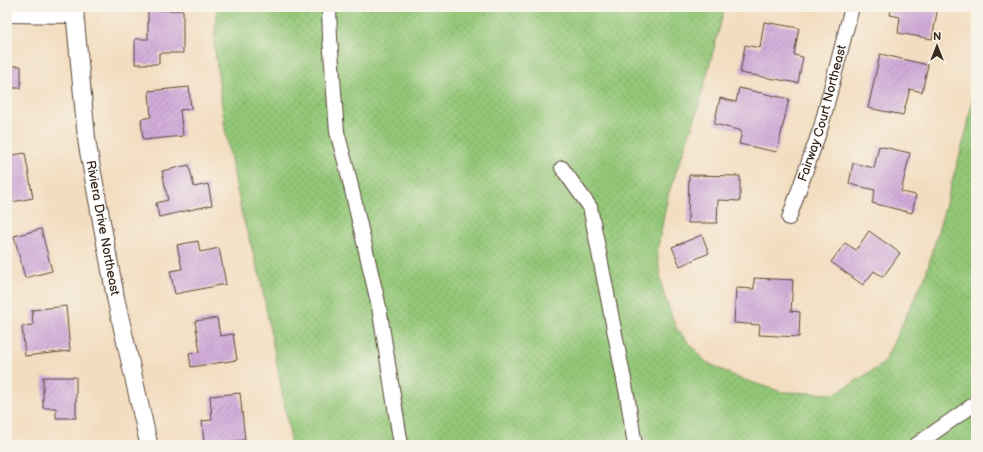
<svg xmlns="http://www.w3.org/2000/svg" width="983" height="452" font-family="'Balsamiq Sans',sans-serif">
<defs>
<pattern id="grass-dots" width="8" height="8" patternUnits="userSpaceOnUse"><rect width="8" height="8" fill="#93c777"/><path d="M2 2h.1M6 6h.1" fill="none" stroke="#79a261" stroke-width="1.8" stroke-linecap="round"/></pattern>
<pattern id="building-hatch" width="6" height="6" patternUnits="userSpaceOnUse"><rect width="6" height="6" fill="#d1abda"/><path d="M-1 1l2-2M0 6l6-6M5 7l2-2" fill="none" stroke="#ab8bb0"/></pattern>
</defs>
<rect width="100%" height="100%" fill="#f7f3e8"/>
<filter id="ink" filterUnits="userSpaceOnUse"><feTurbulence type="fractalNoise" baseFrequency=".025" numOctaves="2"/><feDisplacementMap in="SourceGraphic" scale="8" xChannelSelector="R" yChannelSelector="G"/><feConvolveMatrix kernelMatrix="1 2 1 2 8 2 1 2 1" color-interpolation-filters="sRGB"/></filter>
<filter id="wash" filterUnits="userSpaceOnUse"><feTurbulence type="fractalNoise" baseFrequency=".012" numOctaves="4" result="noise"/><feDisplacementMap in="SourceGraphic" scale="16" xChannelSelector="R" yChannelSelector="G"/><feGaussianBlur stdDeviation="0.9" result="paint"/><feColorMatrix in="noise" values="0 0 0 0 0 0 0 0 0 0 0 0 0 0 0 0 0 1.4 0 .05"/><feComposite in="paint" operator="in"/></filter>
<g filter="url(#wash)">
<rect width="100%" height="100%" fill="#f3ddc0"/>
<path fill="url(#grass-dots)" stroke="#67784a" d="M217,7H725L696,116L668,195L657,252L662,288L676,328L706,362L738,378L782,392L835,394L883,364L926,274L967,129L976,78V445H290V435L260,276L242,215L225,129L214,43Z"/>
<g id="blocks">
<path fill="url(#building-hatch)" d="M892,7H938L932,39L898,33L900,17L890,15Z
M148,10H183V53H159V64H135V39H148Z
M764,22L799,28L794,55L803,57L798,83L740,73L745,45L760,48Z
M880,54L928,65L922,92L910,89L903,115L868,108Z
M7,66H21V88H9L10,114H7Z
M189,87L191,109L180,110L183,136L143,140L141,119L151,117L149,91Z
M739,88L789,99L777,152L739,144L742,131L714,124L720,98L736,102Z
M879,146L910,153L901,192L916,195L912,213L872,203L875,190L849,184L853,163L874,168Z
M25,153L33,198L7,203V156Z
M189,165L194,187L208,184L212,205L159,217L156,203L168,200L162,171Z
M689,175L740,176V201L718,200L717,223H688Z
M41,229L52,271L25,278L14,236Z
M869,231L900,253L883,277L874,271L863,285L831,262L845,243L856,250Z
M702,235L709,253L680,266L672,247Z
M198,241L200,252L219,248L226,284L175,294L170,271L182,269L177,245Z
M754,278L793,280L791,311L800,312L799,337L759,335L760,325L734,323L736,288L754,289Z
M66,306L70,351L25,356L22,326L33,325L32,310Z
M217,318L220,336L233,334L237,360L191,367L189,353L200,352L195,321Z
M43,377H76V418H56V408H43Z
M240,393L245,440L204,444L202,421L212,420L210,396Z"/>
</g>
</g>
<g filter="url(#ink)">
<use href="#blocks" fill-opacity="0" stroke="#574536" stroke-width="1"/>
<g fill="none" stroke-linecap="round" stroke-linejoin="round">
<defs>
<g id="minor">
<path d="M329,7L330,38L337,132L347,169L379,307L401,445"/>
<path d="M7,15L75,16"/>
<path d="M562,168L590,207L627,395L635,445"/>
<path id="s1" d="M789,218L821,127L852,7"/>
<path d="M916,445L976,403"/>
</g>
<g id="tertiary">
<path id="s2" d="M76,7L75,16L87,143L116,300L149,445"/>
</g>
</defs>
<use href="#minor" stroke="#574536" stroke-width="16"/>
<use href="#tertiary" stroke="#574536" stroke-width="19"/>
<use href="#minor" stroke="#fff" stroke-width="14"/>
<use href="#tertiary" stroke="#fff" stroke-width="17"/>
</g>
</g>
<g text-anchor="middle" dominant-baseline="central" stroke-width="3" stroke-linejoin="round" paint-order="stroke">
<g font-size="13" fill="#3b2a1e" stroke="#f7f3e8">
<text stroke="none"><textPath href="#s1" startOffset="110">Fairway Court Northeast</textPath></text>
<text stroke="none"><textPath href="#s2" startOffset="223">Riviera Drive Northeast</textPath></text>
</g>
</g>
<rect width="983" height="452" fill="none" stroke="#f7f3e8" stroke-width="24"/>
<g transform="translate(937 46)" stroke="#f7f3e8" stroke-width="3" paint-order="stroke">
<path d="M0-3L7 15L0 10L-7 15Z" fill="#3b2a1e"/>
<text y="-6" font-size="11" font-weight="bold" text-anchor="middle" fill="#3b2a1e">N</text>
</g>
</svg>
